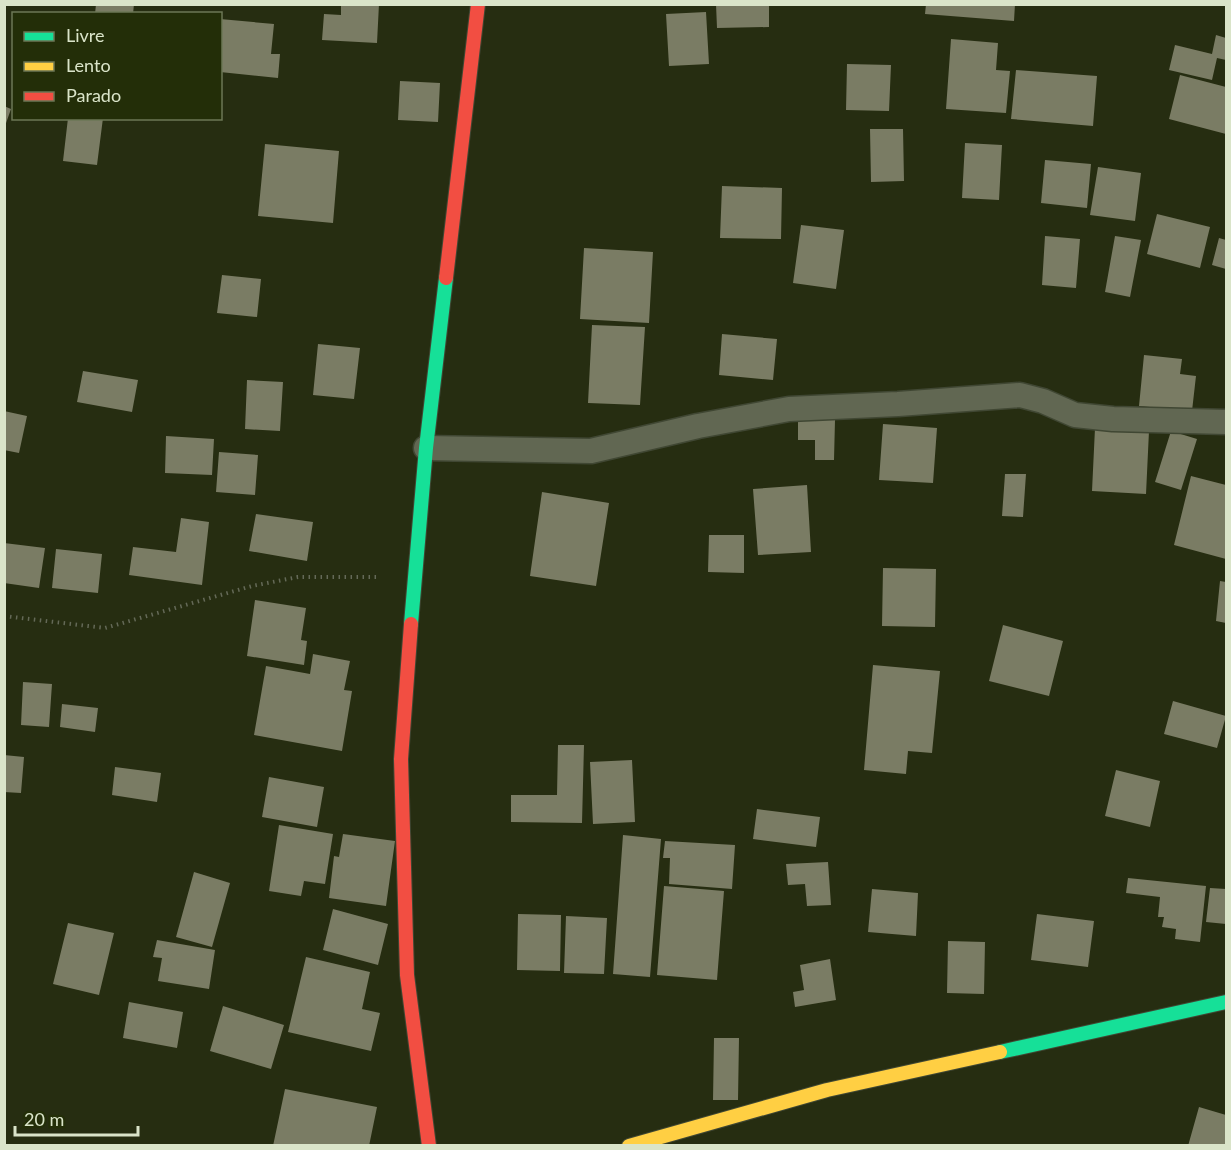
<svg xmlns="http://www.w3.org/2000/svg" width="1231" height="1150" font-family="Lato,sans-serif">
<rect width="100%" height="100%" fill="#262d11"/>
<path fill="#7a7c64" d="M96,4H134L133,14H95Z
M341,4H379L377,43L322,40L324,14L341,15Z
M716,4H769V27L717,28Z
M926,4H1015L1014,21L925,14Z
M706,12L709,64L669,66L666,14Z
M220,19L274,24L271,54H280L278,78L220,72Z
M1216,35L1226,38V60L1217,58L1212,80L1169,70L1175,45L1212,54Z
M951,39L998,43L996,70L1010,71L1006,113L946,109Z
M847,64L891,65L889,111L846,110Z
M1016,70L1097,76L1093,126L1011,119Z
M1180,75L1226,87V134L1169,119Z
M400,81L440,83L438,122L398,120Z
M4,106L11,109L5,126H4Z
M68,118H103L97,165L63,161Z
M870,129H903L904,181L871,182Z
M965,143L1002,145L999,200L962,198Z
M265,144L339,151L333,223L258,216Z
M1045,160L1091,164L1087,208L1041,203Z
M1098,167L1141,173L1135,221L1090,215Z
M722,186L782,188L781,239L720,238Z
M1157,214L1210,227L1200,268L1147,254Z
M801,225L844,230L836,289L793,283Z
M1045,236L1080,239L1076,288L1042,285Z
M1115,236L1141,240L1130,297L1105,292Z
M1219,238L1226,240V269L1212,265Z
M584,248L653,252L649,323L580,319Z
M222,275L261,279L257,317L217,313Z
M592,325L645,327L640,405L588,403Z
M722,334L777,339L773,380L719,375Z
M318,344L360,348L354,399L313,395Z
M1144,355L1182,359L1180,374L1196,376L1192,411L1139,406Z
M83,371L138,380L132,412L77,402Z
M247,380L283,382L280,431L245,429Z
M4,411L27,416L19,453L4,450Z
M798,419L835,420L834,460H815V440H798Z
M883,424L937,428L933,483L879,480Z
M1095,428L1149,431L1146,494L1092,491Z
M1171,431L1197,439L1181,490L1155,482Z
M166,436L214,439L212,475L165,473Z
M219,452L258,455L255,495L216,492Z
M1005,474H1026L1023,517L1002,516Z
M1191,476L1226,485V559L1174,545Z
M807,485L811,552L758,555L753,489Z
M542,492L609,503L596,586L530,576Z
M256,514L313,522L307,561L249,551Z
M181,518L209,522L202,585L129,575L133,547L176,552Z
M709,535H744V573L708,572Z
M4,543L45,548L39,588L4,583Z
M56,549L102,554L98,593L52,588Z
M883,568L936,569L935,627L882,626Z
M1220,581L1226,582V623L1216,621Z
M255,600L306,608L301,640L307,641L304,665L247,656Z
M1003,625L1063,641L1049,696L989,681Z
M313,654L350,661L344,690L352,691L342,751L254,735L266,666L310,674Z
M873,665L940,671L932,753L908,751L906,774L864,770Z
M23,682L52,684L49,727L21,725Z
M1173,701L1226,716L1217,748L1164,734Z
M62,704L98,708L95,732L60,727Z
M558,745H584L582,823L511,822V795H557Z
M4,755L24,757L21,793L4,792Z
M632,760L635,822L593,824L590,762Z
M115,767L161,773L157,802L112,795Z
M1116,770L1160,781L1150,827L1105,816Z
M269,777L324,787L317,827L262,817Z
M757,809L820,817L816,847L753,839Z
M279,825L333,834L325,884L304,881L301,896L269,891Z
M343,834L395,841L386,906L329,898L334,856L339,857Z
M623,835L661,839L650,977L613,974Z
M665,841L735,845L732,889L669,884L670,858H663Z
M828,862L831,905L807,906L805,884L788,885L786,864Z
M194,872L230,883L212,947L176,937Z
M1128,878L1206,886L1200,942L1175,939L1176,929L1162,927L1164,917H1158L1160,897L1126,893Z
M664,886L724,891L717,980L657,975Z
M1210,888L1226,889V924L1206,922Z
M872,889L918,893L916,936L868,932Z
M333,909L388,924L378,965L323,950Z
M518,914L561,915L560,971L517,970Z
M1037,914L1094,921L1088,967L1031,960Z
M566,916L607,918L604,974L564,973Z
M68,923L114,933L99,995L53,984Z
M157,940L215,950L209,989L158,981L162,958L153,957Z
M948,941L985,942L984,994L947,993Z
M306,957L370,972L362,1009L380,1013L371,1051L288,1032Z
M830,959L836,1000L795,1007L793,992L804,990L800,965Z
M129,1002L183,1012L177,1048L123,1038Z
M223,1006L284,1025L271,1069L210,1051Z
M714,1038H739L738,1100H713Z
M285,1089L377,1107L369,1146H273Z
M1199,1107L1226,1115V1146H1188Z"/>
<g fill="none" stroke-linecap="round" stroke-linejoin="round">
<defs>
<path id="lane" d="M426,448L591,451L698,426L789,409L898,404L1020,395L1043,401L1075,415L1113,419L1226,422"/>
<path id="fast" d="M411,624L426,448L446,278
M1000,1052L1226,1002"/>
<path id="slow" d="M629,1146L827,1090L1000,1052"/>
<path id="jam" d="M446,278L478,4
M411,624L401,759L407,975L429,1146"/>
</defs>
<use href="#lane" stroke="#404733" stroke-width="27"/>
<use href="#fast" stroke="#404733" stroke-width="16"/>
<use href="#slow" stroke="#404733" stroke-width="16"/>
<use href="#jam" stroke="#404733" stroke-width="16"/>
<path stroke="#646957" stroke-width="4" stroke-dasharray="1.5 4.5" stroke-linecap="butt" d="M4,616L105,628L252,586L298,577H377"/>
<use href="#lane" stroke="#616752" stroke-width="24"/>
<use href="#fast" stroke="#16e098" stroke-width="14"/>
<use href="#slow" stroke="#ffcf43" stroke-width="14"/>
<use href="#jam" stroke="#f24e42" stroke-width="14"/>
</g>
<rect width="1231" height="1150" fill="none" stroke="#dae4c9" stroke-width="12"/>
<rect x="12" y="12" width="210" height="108" fill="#232e08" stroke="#6c7755" stroke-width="1.5"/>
<rect x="24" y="32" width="30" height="9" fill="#16e098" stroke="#6c7755" stroke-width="1.5"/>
<text x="66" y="42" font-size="18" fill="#dae4c9">Livre</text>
<rect x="24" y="62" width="30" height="9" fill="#ffcf43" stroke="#6c7755" stroke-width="1.5"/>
<text x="66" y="72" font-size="18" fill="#dae4c9">Lento</text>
<rect x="24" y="92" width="30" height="9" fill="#f24e42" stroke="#6c7755" stroke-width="1.5"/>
<text x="66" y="102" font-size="18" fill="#dae4c9">Parado</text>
<path d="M15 1126v9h123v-9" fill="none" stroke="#dae4c9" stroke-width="3"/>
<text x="24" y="1126" font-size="18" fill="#dae4c9" stroke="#232e08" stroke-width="4.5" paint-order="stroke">20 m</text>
</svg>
